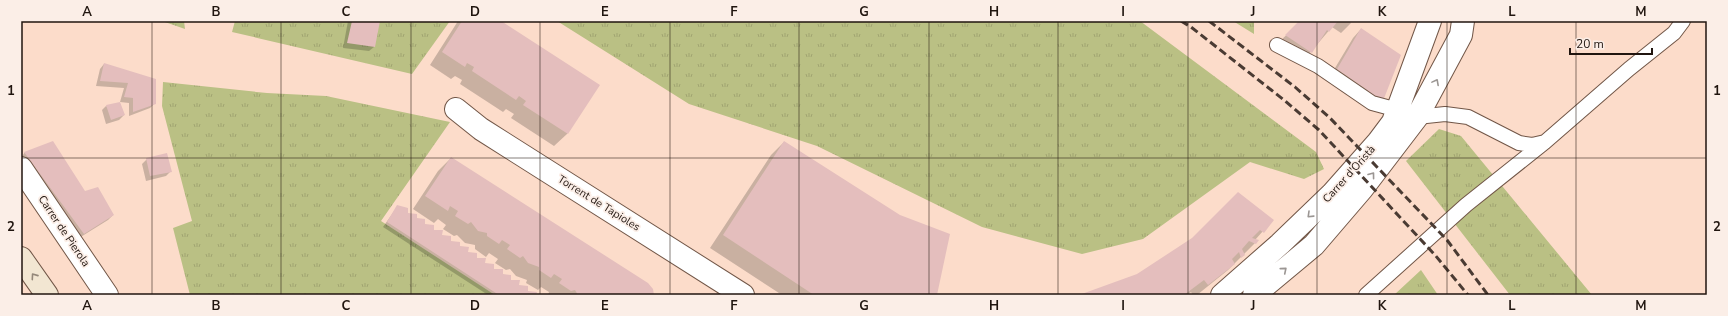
<svg xmlns="http://www.w3.org/2000/svg" width="1728" height="316" font-family="'Nunito Sans',sans-serif">
<defs>
<pattern id="grass-tufts" width="24" height="20" patternUnits="userSpaceOnUse"><rect width="24" height="20" fill="#bac084"/><path d="M3 7l-1-3M5 7V3M7 7l1-3M15 17l-1-3M17 17v-4M19 17l1-3" fill="none" stroke="#a0a471"/></pattern>
</defs>
<rect width="100%" height="100%" fill="#fcdcca"/>
<path fill="url(#grass-tufts)" d="M162,21H184L185,29Z
M235,21H450L412,74L232,32Z
M557,21H1140L1316,152L1324,169L1304,179L1250,162L1143,239L1082,254L982,227L817,146L689,104Z
M1233,21H1254V34Z
M163,82L267,93L326,96L450,122L381,221L495,295H190L173,228L192,221L162,106Z
M1439,129L1461,136L1592,295H1510L1406,161Z
M1421,270L1438,295H1394Z"/>
<path fill="#0003" d="M348,21H379L374,47L369,51L343,48Z
M458,21H499L598,86L567,134L554,146L511,118L514,114L506,109L503,112L460,84L462,80L455,76L451,79L430,65Z
M1301,21H1349L1351,23L1341,33L1332,27L1303,61L1277,44Z
M1361,29L1383,100L1329,78L1353,38Z
M104,64L155,103L150,108L129,116V103L120,102L124,88L96,86L100,69Z
M106,106L124,115L119,120L106,124L102,110Z
M784,142L936,295H782L710,248L771,155Z
M25,152L85,193L113,215L108,220L79,238L21,158Z
M451,158L652,295H548L549,292L541,287L538,290L526,283L527,280L516,276L510,269L506,270L495,263L498,259L489,253L486,257L475,249V245L465,243L457,235L454,236L443,229L446,225L438,219L434,223L413,209L438,171Z
M147,159L170,172L166,176L146,181L142,164Z
M397,207L518,286L535,295H488L383,227Z
M1273,220L1255,240V243L1228,270L1197,295H1193L1191,292L1187,295H1082L1138,275Z"/>
<path fill="#e4bebd" d="M352,21H380L375,47L347,43Z
M462,21H501L600,85L568,134L523,105L526,101L519,96L516,100L472,71L474,67L467,63L465,67L442,52Z
M1299,21H1338L1329,32L1327,30L1312,53L1285,35Z
M1361,28L1401,55L1383,101L1337,69Z
M104,63L156,79V104L133,112V98L124,97L128,83L100,81Z
M120,102L125,115L111,120L106,105Z
M53,141L85,191L98,187L114,215L84,234L24,152Z
M784,141L900,215L950,234L937,295H814L723,235Z
M167,153L172,172L150,176L146,158Z
M451,157L648,283L653,289L654,295H578L575,290L571,291L559,283L562,279L554,274L551,278L539,270V267L528,263L523,256L520,258L507,249L510,245L502,240L499,244L487,236V233L478,231L471,222L468,224L455,216L458,211L450,206L448,211L425,196Z
M1238,192L1274,220L1264,233L1260,230L1252,238L1259,240L1256,244L1249,241L1242,249L1245,255L1241,258L1239,252L1232,259L1235,264L1208,285L1204,280L1184,295H1079L1137,274L1192,238Z
M397,205L408,208V213L417,214V218L425,219V224L434,225V230H443L442,235L451,236V241L460,242V246L469,247L468,252L477,253V258H486L485,263L494,264V269H503V274L511,275V280H520L519,285L528,286V291L537,292L536,295H499L387,222Z"/>
<g fill="none" stroke-linecap="round" stroke-linejoin="round">
<defs>
<path id="lane" d="M1277,45L1318,66L1372,103L1398,110
M1417,117L1445,114L1468,117L1519,143L1532,145L1545,142
M1366,295L1466,205L1545,142L1629,69L1674,33L1683,21"/>
<path id="street" d="M456,109L481,129L743,295
M21,168L107,295
M1222,295L1280,244L1332,194L1378,142L1393,122L1430,21
M1254,295L1314,245L1362,189L1417,117L1461,35L1463,21"/>
<path id="secondary" d="M21,258L47,295"/>
</defs>
<use href="#lane" stroke="#715647" stroke-width="16"/>
<use href="#street" stroke="#715647" stroke-width="24"/>
<use href="#secondary" stroke="#715647" stroke-width="24"/>
<use href="#lane" stroke="#fff" stroke-width="14"/>
<use href="#street" stroke="#fff" stroke-width="22"/>
<use href="#secondary" stroke="#f2e6d2" stroke-width="22"/>
<path stroke="#4a3b33" stroke-width="3" stroke-dasharray="8 4" stroke-linecap="butt" d="M1181,21L1191,27L1284,100L1319,130L1435,255L1468,295
M1209,21L1295,87L1330,118L1447,240L1488,295"/>
</g>
<defs><path id="oneway-chevron" d="M-2-3.5L2.5 0L-2 3.5" fill="none" stroke-width="1.6" stroke-linecap="round" stroke-linejoin="round"/></defs>
<g stroke="#9b9693">
<use href="#oneway-chevron" transform="translate(1436 82) rotate(-62)"/>
<use href="#oneway-chevron" transform="translate(1372 175) rotate(-53)"/>
<use href="#oneway-chevron" transform="translate(1310 215) rotate(136)"/>
<use href="#oneway-chevron" transform="translate(1284 270) rotate(-40)"/>
</g>
<use stroke="#94887a" href="#oneway-chevron" transform="translate(34 276) rotate(-125)"/>
<path fill="none" stroke="#20150f" stroke-width="1" stroke-opacity="0.55" d="M152,21V295M281,21V295M411,21V295M540,21V295M670,21V295M799,21V295M929,21V295M1058,21V295M1188,21V295M1317,21V295M1447,21V295M1576,21V295M21,158H1707"/>
<g text-anchor="middle" dominant-baseline="central" stroke-width="3.5" stroke-linejoin="round" paint-order="stroke">
<g font-size="11" fill="#20150f" stroke="#fbeee7">
<text transform="translate(1349 174) rotate(-48)">Carrer d'Oristà</text>
<text transform="translate(599 203) rotate(32)">Torrent de Tapioles</text>
<text transform="translate(64 231) rotate(56)">Carrer de Pierola</text>
</g>
</g>
<rect width="1728" height="316" fill="none" stroke="#fbeee7" stroke-width="44"/>
<path d="M1570 48v6h82v-6" fill="none" stroke="#20150f" stroke-width="2"/>
<text x="1576" y="48" font-size="12" fill="#20150f" stroke="#fbeee7" stroke-width="3" paint-order="stroke">20 m</text>
<rect x="22" y="22" width="1684" height="272" fill="none" stroke="#20150f" stroke-width="1.5"/>
<g font-size="13" text-anchor="middle" font-weight="bold" fill="#20150f">
<text x="87" y="16">A</text>
<text x="216" y="16">B</text>
<text x="346" y="16">C</text>
<text x="475" y="16">D</text>
<text x="605" y="16">E</text>
<text x="734" y="16">F</text>
<text x="864" y="16">G</text>
<text x="994" y="16">H</text>
<text x="1123" y="16">I</text>
<text x="1253" y="16">J</text>
<text x="1382" y="16">K</text>
<text x="1512" y="16">L</text>
<text x="1641" y="16">M</text>
<text x="11" y="95">1</text>
<text x="1717" y="95">1</text>
<text x="11" y="231">2</text>
<text x="1717" y="231">2</text>
<text x="87" y="310">A</text>
<text x="216" y="310">B</text>
<text x="346" y="310">C</text>
<text x="475" y="310">D</text>
<text x="605" y="310">E</text>
<text x="734" y="310">F</text>
<text x="864" y="310">G</text>
<text x="994" y="310">H</text>
<text x="1123" y="310">I</text>
<text x="1253" y="310">J</text>
<text x="1382" y="310">K</text>
<text x="1512" y="310">L</text>
<text x="1641" y="310">M</text>
</g>
</svg>
